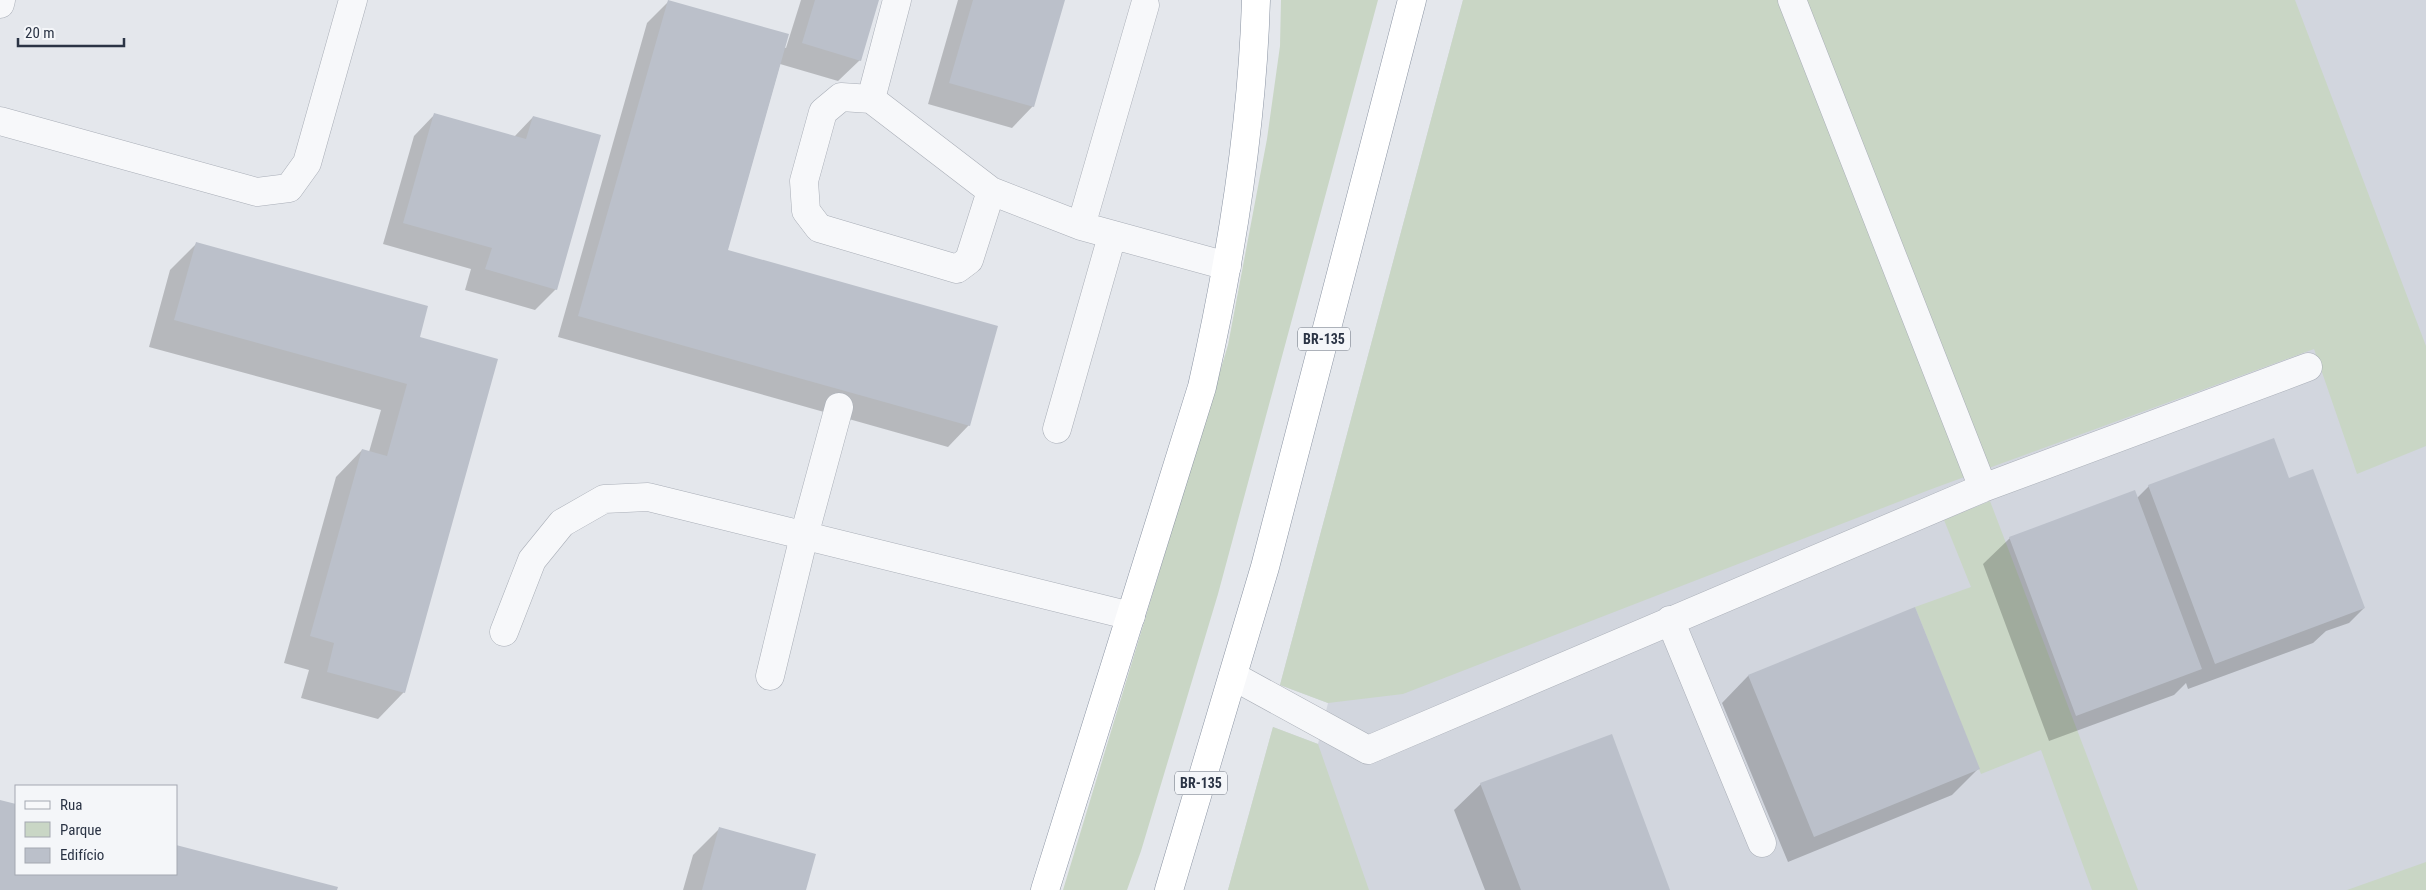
<svg xmlns="http://www.w3.org/2000/svg" width="2426" height="890" font-family="'Roboto Condensed',sans-serif">
<rect width="100%" height="100%" fill="#e4e7ec"/>
<path fill="#d2d6de" d="M1463,0H2426V890H1228L1273,727L1318,744L1328,703L1280,685Z"/>
<path fill="#c9d6c5" d="M1281,0H1378L1218,594L1141,851L1127,890H1063L1228,345L1267,139L1280,46Z
M1463,0H2295L2426,346V446L2357,474L2314,349L1929,490L1403,694L1328,703L1280,685Z
M1990,501L2138,890H2092L2041,750L1981,774L1915,607L1971,587L1944,520Z
M1273,727L1318,744L1369,890H1228Z
M2426,862V890H2347Z"/>
<path fill="#0003" d="M801,0H877L860,60L838,81L780,64L727,251L969,425L948,447L558,337L647,23L668,2L786,48Z
M958,0H1063L1033,106L1012,128L928,104Z
M435,114L514,137L533,117L556,289L535,310L465,290L471,269L383,244L414,136Z
M196,244L418,338L404,692L378,719L301,698L309,670L284,663L336,477L362,450L369,452L381,410L149,347L170,270Z
M2289,480L2364,608L2349,623L2326,631L2313,643L2188,689L2186,683L2174,695L2049,741L1983,564L2010,538L2137,498L2149,486Z
M1914,609L1978,769L1952,795L1788,862L1722,703L1748,676Z
M1481,784L1669,890H1485L1454,810Z
M0,801L16,805V874H176L336,890H0Z
M720,828L804,890H683L693,855Z"/>
<path fill="#bbc0ca" d="M668,0L789,34L728,250L998,326L970,426L578,316Z
M815,0H879L861,61L802,43Z
M973,0H1065L1034,107L949,83Z
M434,113L526,139L533,116L601,135L557,290L485,269L492,248L403,223Z
M196,242L428,306L420,337L498,359L405,693L327,672L334,643L310,636L362,449L387,456L407,384L174,320Z
M2274,438L2289,478L2313,469L2365,608L2215,664L2148,485Z
M2135,490L2202,669L2076,716L2009,537Z
M1915,607L1980,769L1814,837L1748,675Z
M1612,734L1670,890H1521L1480,783Z
M0,800L16,804V874H176V845L338,887L337,890H0Z
M719,827L816,854L806,890H702Z"/>
<g fill="none" stroke-linecap="round" stroke-linejoin="round">
<defs>
<path id="minor" d="M1792,0L1983,488
M0,4L1,0
M871,99L897,0
M0,121L257,192L289,188L307,163L353,0
M991,191L969,260L957,269L819,228L806,211L804,181L823,112L841,97L871,99L991,191L1081,226L1227,266
M1081,226L1145,5
M1057,429L1112,236
M1670,620L1762,843
M504,632L532,560L562,523L604,499L648,497L1131,616
M770,676L804,536L839,407
M1233,676L1368,750L1983,488L2308,367"/>
<path id="highway" d="M1045,890L1202,387C1231,259 1252,131 1256,0
M1169,890L1265,567L1412,0"/>
</defs>
<use href="#minor" stroke="#a9aeb7" stroke-width="29"/>
<use href="#highway" stroke="#8b94a3" stroke-width="29"/>
<use href="#minor" stroke="#f7f8fa" stroke-width="28"/>
<use href="#highway" stroke="#fff" stroke-width="28"/>
</g>
<g text-anchor="middle" dominant-baseline="central" stroke-width="4.5" stroke-linejoin="round" paint-order="stroke">
<g fill="#f4f6f9" stroke="#676e7b" stroke-width="1">
<rect x="1298" y="327.5" width="52" height="23" rx="4"/>
<rect x="1175" y="771.5" width="52" height="23" rx="4"/>
</g>
<g font-size="14" font-weight="bold" fill="#2b3445">
<text x="1324" y="339">BR-135</text>
<text x="1201" y="783">BR-135</text>
</g>
</g>
<rect x="15" y="785" width="162" height="90" fill="#f4f6f9" stroke="#a4a8b1"/>
<rect x="25" y="801" width="25" height="8" fill="#f7f8fa" stroke="#a4a8b1"/>
<text x="60" y="810" font-size="15" fill="#2b3445">Rua</text>
<rect x="25" y="822" width="25" height="15" fill="#c9d6c5" stroke="#a4a8b1"/>
<text x="60" y="835" font-size="15" fill="#2b3445">Parque</text>
<rect x="25" y="848" width="25" height="15" fill="#bbc0ca" stroke="#a4a8b1"/>
<text x="60" y="860" font-size="15" fill="#2b3445">Edifício</text>
<path d="M18 38v8h106v-8" fill="none" stroke="#2b3445" stroke-width="2.5"/>
<text x="25" y="38" font-size="15" fill="#2b3445" stroke="#f4f6f9" stroke-width="4" paint-order="stroke">20 m</text>
</svg>
